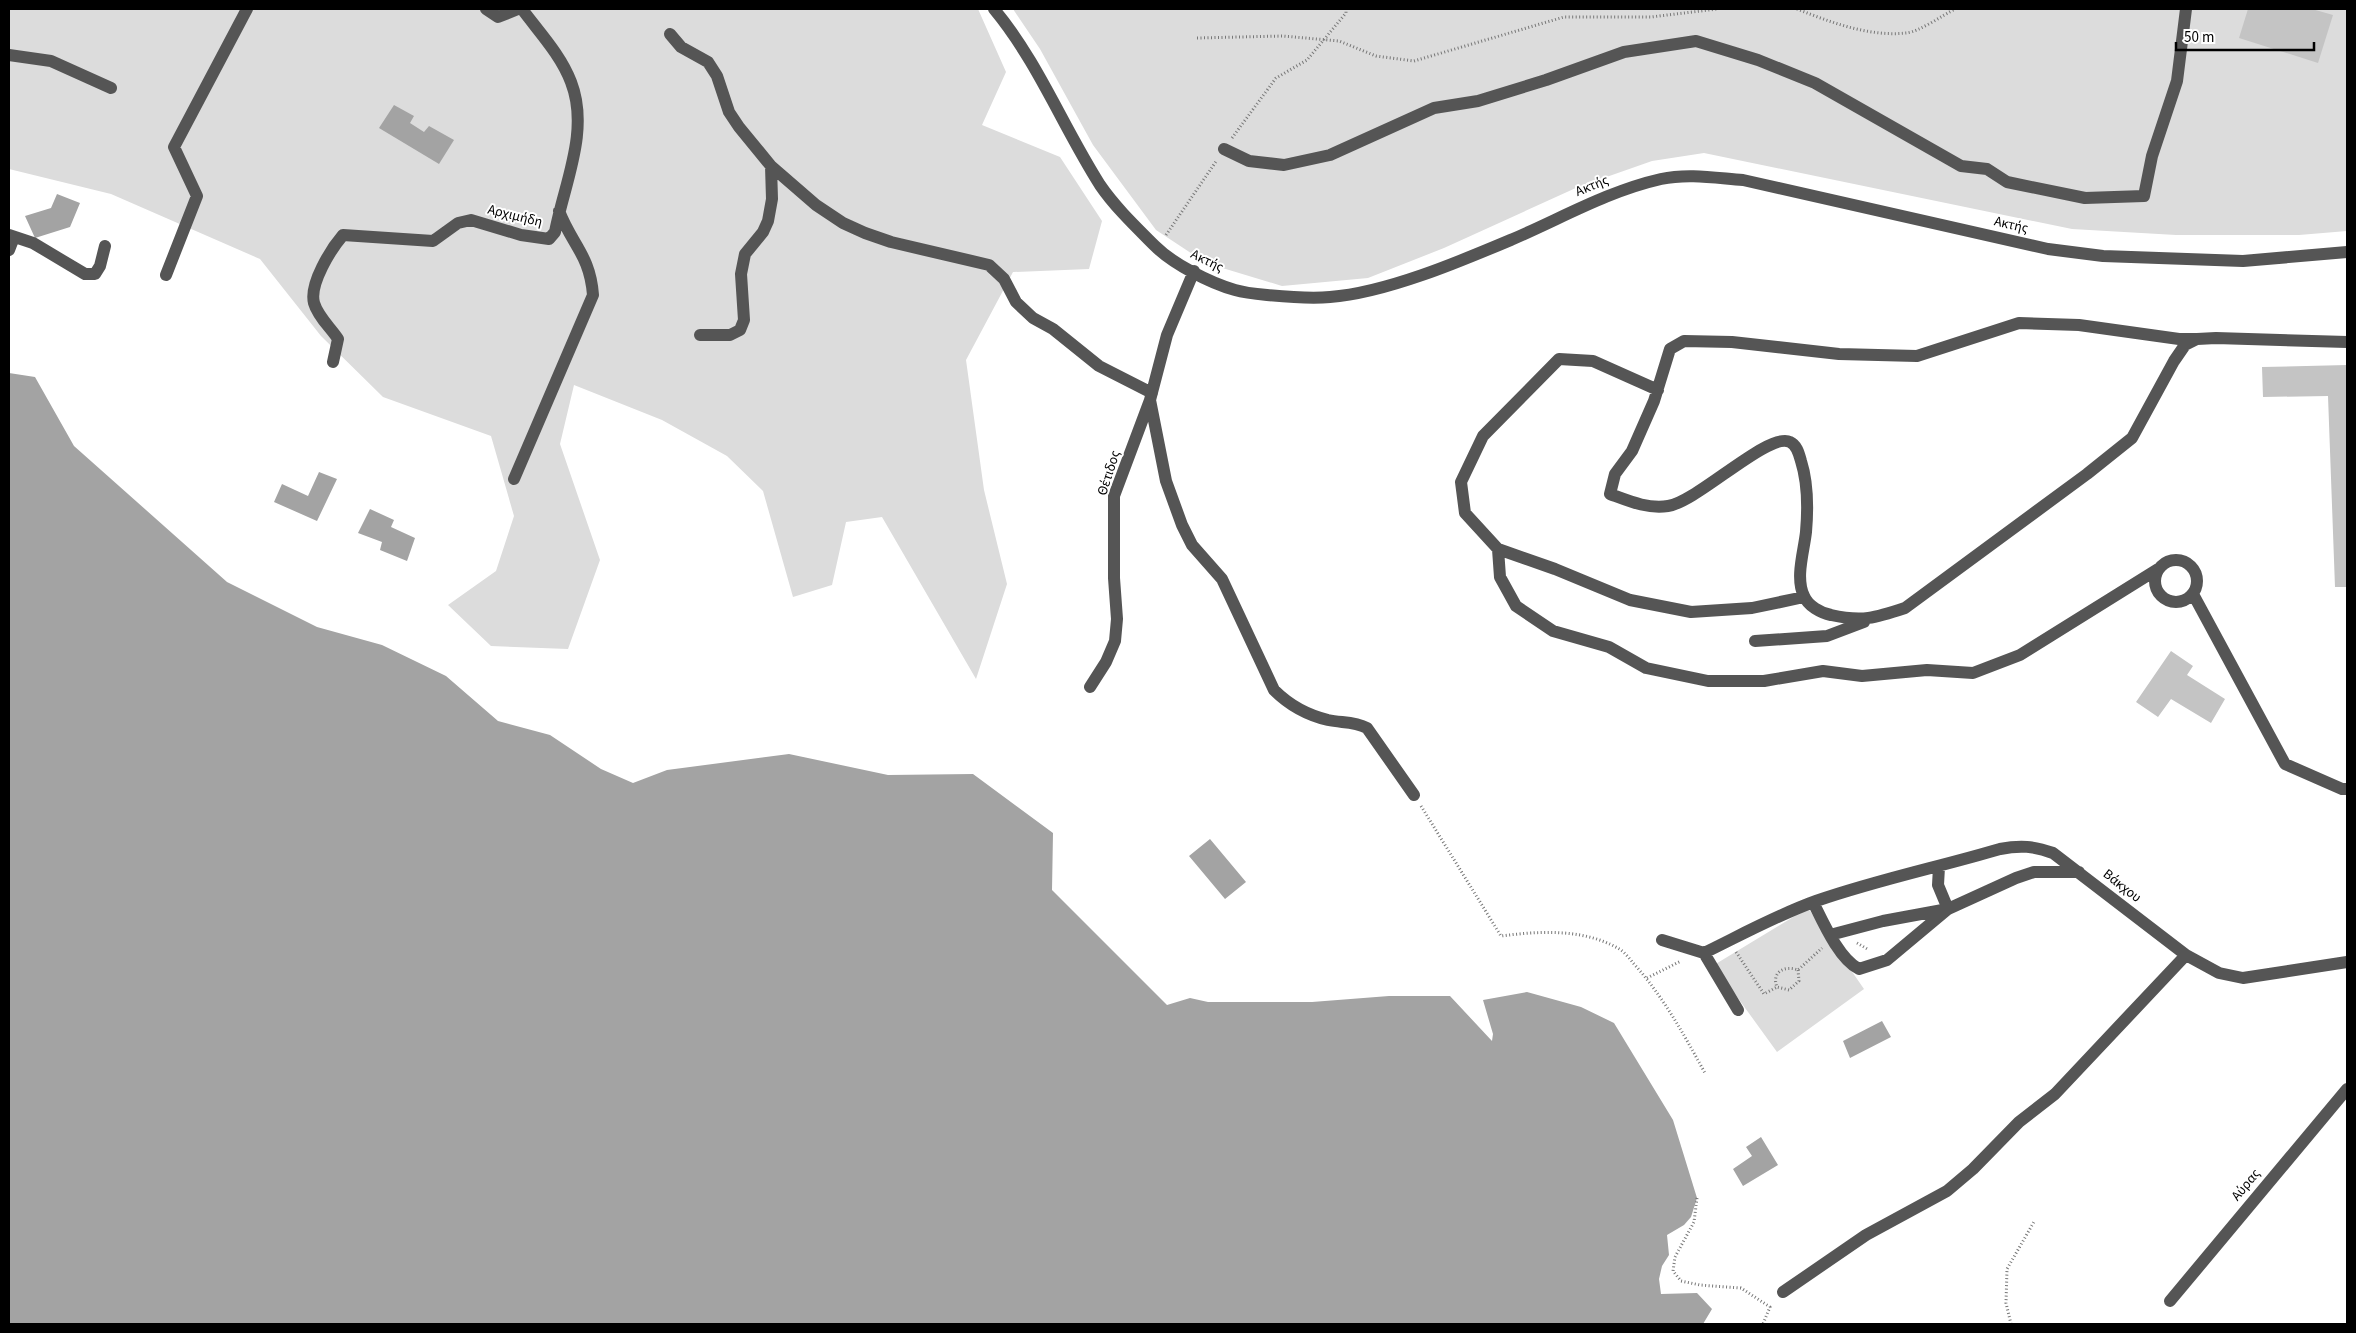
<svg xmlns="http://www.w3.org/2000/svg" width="2356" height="1333" font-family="'Source Sans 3',sans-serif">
<rect width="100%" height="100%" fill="#fff"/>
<path fill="#dcdcdc" d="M9,9H978L1006,72L982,125L1060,157L1102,221L1089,269L1013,272L966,360L984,490L1007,584L976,679L882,517L846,522L832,585L793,597L763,491L727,456L662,420L574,385L560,444L600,560L568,649L491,646L448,605L496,571L514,516L491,436L383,397L321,336L260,259L111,194L9,169Z
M1013,9H2347V231L2299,235H2176L2072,229L1704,153L1652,161L1578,187L1444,248L1368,278L1282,286L1206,263L1156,230L1093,145L1040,49Z
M1808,908L1864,989L1777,1052L1714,965Z"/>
<path fill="#a3a3a3" d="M394,105L414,116L410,123L424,132L429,126L454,140L439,164L379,128Z
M57,194L80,203L70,227L35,238L25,216L51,208Z
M9,373L35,377L74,446L227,582L317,627L382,645L446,676L498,721L550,735L601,769L633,783L667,770L789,754L888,775L973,774L1053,833L1052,890L1167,1005L1190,998L1208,1002H1312L1389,996H1450L1492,1041L1493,1034L1483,1000L1527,992L1581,1007L1614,1023L1673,1120L1697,1198L1691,1217L1684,1225L1667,1235L1669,1255L1662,1266L1659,1279L1661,1294L1697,1293L1712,1309L1703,1324H9Z
M319,472L337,479L317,521L274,502L282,484L308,496Z
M370,509L394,520L391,527L415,538L407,561L380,550L382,542L358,533Z
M1210,839L1246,882L1225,899L1189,856Z
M1882,1021L1891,1037L1850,1058L1843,1041Z
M1761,1137L1778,1165L1743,1186L1733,1169L1752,1156L1746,1147Z"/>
<path fill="#c4c4c4" d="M2248,9H2312L2333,15L2318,63L2239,38Z
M2347,365V587H2335L2328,396L2263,397L2262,367Z
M2171,651L2193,666L2187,675L2225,699L2211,723L2171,699L2158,717L2136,702Z"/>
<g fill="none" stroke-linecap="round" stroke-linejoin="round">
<path stroke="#777" stroke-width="3" stroke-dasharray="1 2.5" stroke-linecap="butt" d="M1797,9C1830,22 1869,37 1906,33C1919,32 1943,15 1955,9
M1197,38L1283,36L1339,41L1376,56L1414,61L1564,17H1651L1717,9
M1232,138L1276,78L1307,60L1346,13V9
M1166,235L1217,160
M1421,806L1501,936C1540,931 1585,928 1621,950C1625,953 1630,959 1634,964C1663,996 1684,1035 1705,1073
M1857,943L1869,950
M1736,952L1764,994L1777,987
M1798,970L1799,981L1789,990L1777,987C1771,972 1785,965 1798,970L1822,948
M1647,978L1681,961
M1697,1198L1694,1222L1675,1257L1673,1271L1681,1281L1700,1285L1741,1288L1770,1307L1763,1324
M2011,1324L2006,1303L2007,1269L2035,1220"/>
<path stroke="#555" stroke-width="12" d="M486,9L498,17L518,9
M994,9C1038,62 1063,127 1100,185C1115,207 1136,227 1155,246C1173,264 1210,283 1235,290C1245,293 1256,294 1267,295C1288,297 1309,299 1330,297C1386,293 1461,261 1513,239C1562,218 1608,191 1661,179C1688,173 1716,178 1743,180L2048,249L2103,256L2243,261L2347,252
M670,34L681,47L708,62L717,76L729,112L739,127L771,166L816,205L843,223L865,233L891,242L989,265L1004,279L1016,302L1033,318L1053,329L1099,366L1152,393
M9,55L51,61L111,88
M1224,149L1249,161L1284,165L1330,155L1434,108L1478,101L1546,80L1624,52L1696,41L1758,60L1815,83L1961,166L1987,169L2007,182L2085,198L2144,196L2152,156L2177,81L2186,9
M9,235L33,243L85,274H95L100,266L105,246
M9,250L14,237
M166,275L197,196L174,147L247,9
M700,335H730L740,330L744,320L741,274L745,254L763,232L768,221L772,199L771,166
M2197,339H2179L2079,325L2019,323L1917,356L1839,354L1732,342L1684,341L1670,349L1654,401L1632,451L1615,474L1610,494C1629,501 1647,509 1668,506C1697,502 1769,431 1790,442C1797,445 1799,454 1801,461C1808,483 1808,509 1806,532C1804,551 1795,578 1804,596C1808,606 1821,613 1831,615C1862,622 1875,618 1905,608L2087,474L2132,438L2174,361L2185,345L2197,339L2216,338L2347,342
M333,362L338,339C331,328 318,317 314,303C309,284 331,249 343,235L433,241L458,223L471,220L521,235L549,239L555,232C564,184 590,131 571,82C561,55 539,32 522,9
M1658,390L1593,361L1559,359L1483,436L1461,482L1465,513L1498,549L1555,569L1630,600L1691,612L1752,608L1804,597
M1150,400L1166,481L1182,525L1192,545L1222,579L1274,690C1289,705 1307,715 1328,720C1342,723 1354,721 1367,728L1414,795
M514,479L593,295C590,255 572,245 559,211
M1498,549L1500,577L1516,606L1553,631L1609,647L1646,668L1708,681H1764L1823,671L1862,676L1927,670L1973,673L2020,655L2158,569
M2155 581a21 21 0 1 1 42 0a21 21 0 1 1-42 0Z
M2193,594L2285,764L2342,789H2347
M1755,641L1827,636L1864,622
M1090,687L1106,662L1115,641L1117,619L1114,578V496L1150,400L1167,335L1194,271
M1813,902C1823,922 1839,959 1859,969L1887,960L1948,909L2016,878L2034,872H2079
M1830,935L1883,921L1948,909L1938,885L1939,867
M1662,940L1704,953C1741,935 1777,915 1816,901C1876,880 1939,867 2000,849C2020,845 2034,846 2053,853L2186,955L2219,973L2243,978L2347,962
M1704,953L1738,1010
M1783,1292L1866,1235L1947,1191L1973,1169L2019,1122L2055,1094L2186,955
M2170,1301L2347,1089"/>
</g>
<g text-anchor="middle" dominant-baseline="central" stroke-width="4" stroke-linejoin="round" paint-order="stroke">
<g font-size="14" fill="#000" stroke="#fff">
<text transform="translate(1592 186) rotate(-22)">Ακτής</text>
<text transform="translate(515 216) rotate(14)">Αρχιμήδη</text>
<text transform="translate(2011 225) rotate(13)">Ακτής</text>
<text transform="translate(1207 261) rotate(26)">Ακτής</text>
<text transform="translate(1109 473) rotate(-72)">Θέτιδος</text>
<text transform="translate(2122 886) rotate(38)">Βάκχου</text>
<text transform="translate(2246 1185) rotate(-50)">Αύρας</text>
</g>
</g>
<rect width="2356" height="1333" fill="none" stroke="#000000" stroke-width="20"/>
<path d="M2176 42v8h138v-8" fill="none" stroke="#000000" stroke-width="2.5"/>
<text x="2184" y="42" font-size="15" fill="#000000" stroke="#ffffff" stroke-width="4" paint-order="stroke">50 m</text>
</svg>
